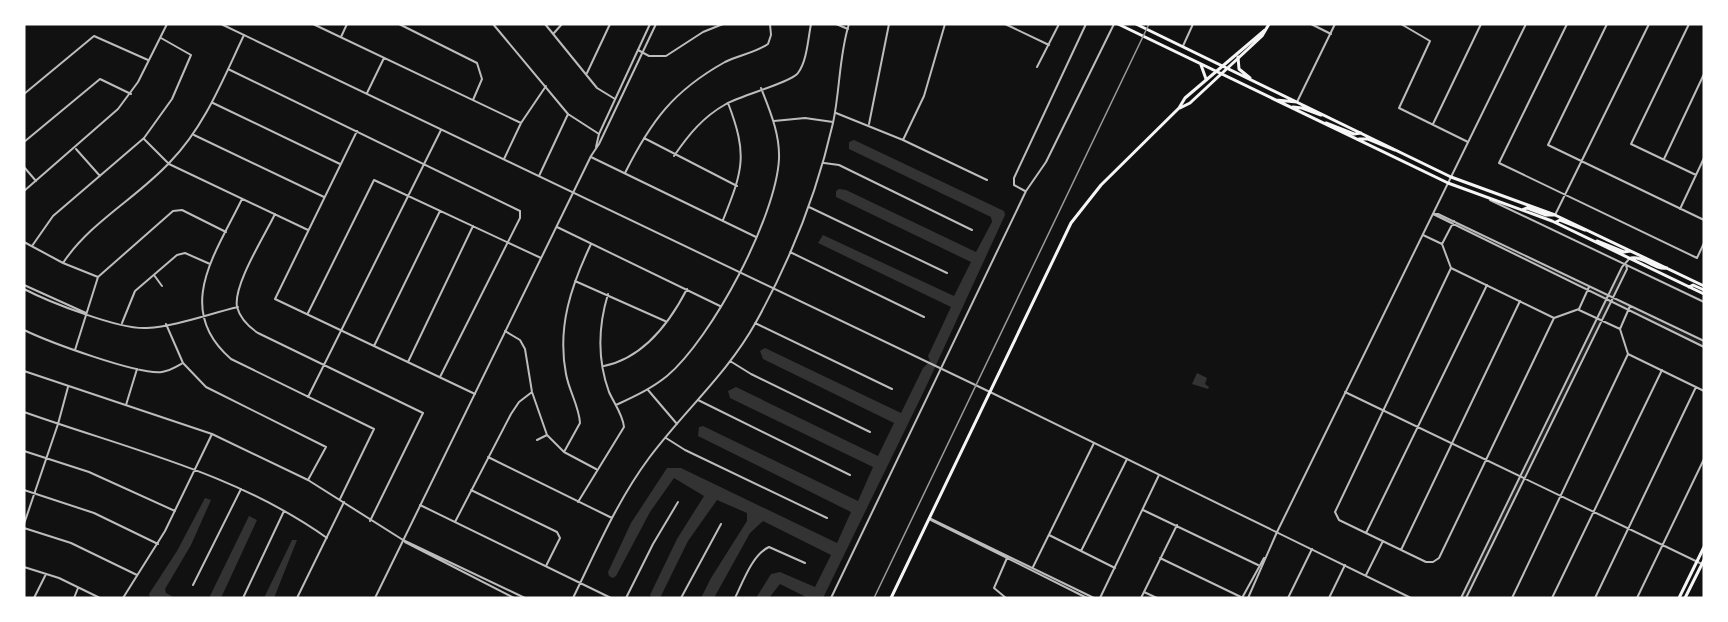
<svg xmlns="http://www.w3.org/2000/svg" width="1728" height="622" font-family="Bitter,serif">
<rect width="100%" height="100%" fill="#111"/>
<path fill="#202020" d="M1439,215L1608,296L1623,268L1625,269L1612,298L1704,343V346L1610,301L1465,598H1462L1607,300L1438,217Z"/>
<path fill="#333" d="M854,140L1004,211L1005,215L925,389L823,598H808L780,584L769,598H756L771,574L780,572L815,587L831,555L763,521L750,533L714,598H701L711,578L747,521V513L717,500L688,541L660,598H652L650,595L677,539L704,496L674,478L650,512L616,576L613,578L609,576L608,572L631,523L667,468H681L837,543L851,512L698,436L699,427L703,426L858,501L873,467L730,398L728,391L736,387L878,456L894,423L763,359L760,351L765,348L901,413L923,368L930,361L928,356L951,307L818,243L823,235L954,296L971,262L836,197V191L839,189L846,190L976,252L992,222L991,217L849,149V142Z
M1197,373L1207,378L1205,384L1209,387L1208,389L1192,384Z
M205,498L211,500L191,545L165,589L166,593L175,598H150L149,594L177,551Z
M249,516L257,520L221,598H209Z
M292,540H297L274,598H264Z"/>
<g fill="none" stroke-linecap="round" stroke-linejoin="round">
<path stroke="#bcbcbc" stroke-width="2" d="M313,24L521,123
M399,24L477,63L482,79L473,100
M493,24L568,114L599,134
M545,24L597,88L615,99
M836,24L848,29
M1005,24L1049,45
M1311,24L1331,34
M1401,24L1430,41L1399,108L1468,142
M1567,24L1499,163L1697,258L1704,243
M1607,24L1548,145L1704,220
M1689,24L1631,144L1696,175
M554,33L562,24
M341,37L347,24
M1183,46L1193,24
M638,50L649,56H666L703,32L723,24
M1037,67L1059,24
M228,69L520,211V218L440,377
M587,73L610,24
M367,93L384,58
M24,94L94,36L148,60
M1297,102L1335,24
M213,103L340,164
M836,113L903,140L987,180
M774,121L805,118L833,122
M869,124L889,24
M1433,124L1481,24
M357,131L275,299L475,394
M194,135L324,197
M644,138L737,186
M144,139L169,164L308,230
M903,140L924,96L945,24
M24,142L100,79L131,94
M76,149L100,176
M674,156C689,134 703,117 726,104C742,95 792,82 798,73C807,61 808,39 811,24
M591,157L756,237
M504,159L521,123L546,86
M1664,159L1704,74
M824,163L839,165L972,230
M24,167L36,181
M625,173C651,121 673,91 725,62C739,55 755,53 768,44L771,35L770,24
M539,176L568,114
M24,191L118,109L138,82L167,24
M1025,191L1014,185V178L1086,24
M242,199C216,253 173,309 231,359L374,429L340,499
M1490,200L1704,302
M809,207L947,273
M1680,209L1704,158
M275,214C265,235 233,285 237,307C240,318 249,327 258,333L423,413L370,521
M1433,214L1704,347
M1433,214H1438L1704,341
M1555,215L1649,24
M723,220C743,170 748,155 728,103
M1454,221L1442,244L1451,268L1335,512L1339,520L1426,562H1433L1439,558L1554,318L1579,309L1589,287
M557,227L720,306
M1423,235L1442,244
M24,242L63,263L98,277
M32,246L53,216L144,138L172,99L191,55L161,38
M790,252L924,317
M63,263C90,222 137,198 170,162C205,126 223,79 244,35
M1451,268L1554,318
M154,275L162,286
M575,281L665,321
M24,285L86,313
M24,289C49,302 120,330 147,328C177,326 208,314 238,307
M1579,310L1620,329
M308,313L374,180L541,258
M122,323L135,291L177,255L185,253L210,264
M755,323L892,389
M166,324L183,363L206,387L326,447L308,480
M24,330C49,342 138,375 162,372C170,371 176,367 183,363
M505,331L520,340L525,349L532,392L547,435L564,452L596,469
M374,346L440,211
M75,350L98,277L173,211L182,210L226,232
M1628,354L1704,391
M730,361L751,374L870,432
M408,362L473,226
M604,366C643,358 669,324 687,289
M648,390L677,424
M1345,392L1704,565
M308,397L441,130
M698,400L850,475
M126,405L137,369
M616,405C633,397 651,389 667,376C712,338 776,217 779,159C780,134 770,111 761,88
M24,412C128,449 236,473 327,538
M666,438L685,450L827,518
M537,440L547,435
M24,451L89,472L175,511
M564,452L580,423C579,406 569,391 566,374C557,327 571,286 591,244
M488,457L612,518
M24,490L94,513L158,544
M471,490L557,532L560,538L546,566
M578,502L624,427C623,415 614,403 609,392C597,359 598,327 608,294
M420,505L611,598
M1143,510L1258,565
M929,518L1094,598
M931,520L1087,598
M455,522L511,414L519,402L532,392
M24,524L58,424L68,387
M24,528L71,543L137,575
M1366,533L1487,285
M1049,535L1115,568
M1401,550L1520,301
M1081,551L1127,459
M1160,558L1243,598
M24,567L59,578L100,598
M1033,567L1094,443
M1366,575L1383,541
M193,585L241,489
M1144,592L1157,598
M34,598L46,574
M74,598L78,588
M123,598L165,531L212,434
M243,598L284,511
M297,598L344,502
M573,598C596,551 617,501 649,458C683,412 728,373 756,322C791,259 817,193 833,123C840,91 839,55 849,24
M626,598L653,544L678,502
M681,598L721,524
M735,598C743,582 752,555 769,547L805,563
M831,598L1026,191L1046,162L1114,24
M1006,598L994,588L1007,558
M1100,598L1159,475
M1141,598L1177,525
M1288,598L1312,549
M1329,598L1345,565
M1461,598L1622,267L1630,258
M1466,598L1627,269L1626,265
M1512,598L1628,354L1620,329L1630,306
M1552,598L1662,370
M1595,598L1696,387
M1637,598L1704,459"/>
<path stroke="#bcbcbc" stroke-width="2" d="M221,24L990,392L1411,598
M596,147L599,134L650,24
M24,371L212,434L308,480L403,540L525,598
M405,542L514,598
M375,598L591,156L599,144L656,24
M1242,598L1264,558
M1248,598L1277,532L1526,24"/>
<path stroke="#f5f5f5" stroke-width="3" d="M1180,108L1190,103L1262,36L1269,24
M891,598L1071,223L1101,185L1179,108L1185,98L1265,30
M1679,598L1704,547
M1685,598L1704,560"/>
<path stroke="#f5f5f5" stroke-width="3" d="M1118,24L1448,183L1552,221L1704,294
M1136,24L1451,177L1555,215L1704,286
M1238,57L1239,69L1250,78
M1201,65L1206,79
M1276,100L1297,102
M1293,107L1302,108L1321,115
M1326,123L1354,134L1361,133
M1359,139H1368L1395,150
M1522,210L1527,208L1546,215H1554
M1556,222L1560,220L1585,230
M1597,241L1624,252L1630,251
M1631,258C1644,256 1654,270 1667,268
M1689,287L1693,285L1704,290"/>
<path stroke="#9a9a9a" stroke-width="1.5" d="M874,598L1149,24"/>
</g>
<rect width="1728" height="622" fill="none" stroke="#ffffff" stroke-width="51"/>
</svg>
